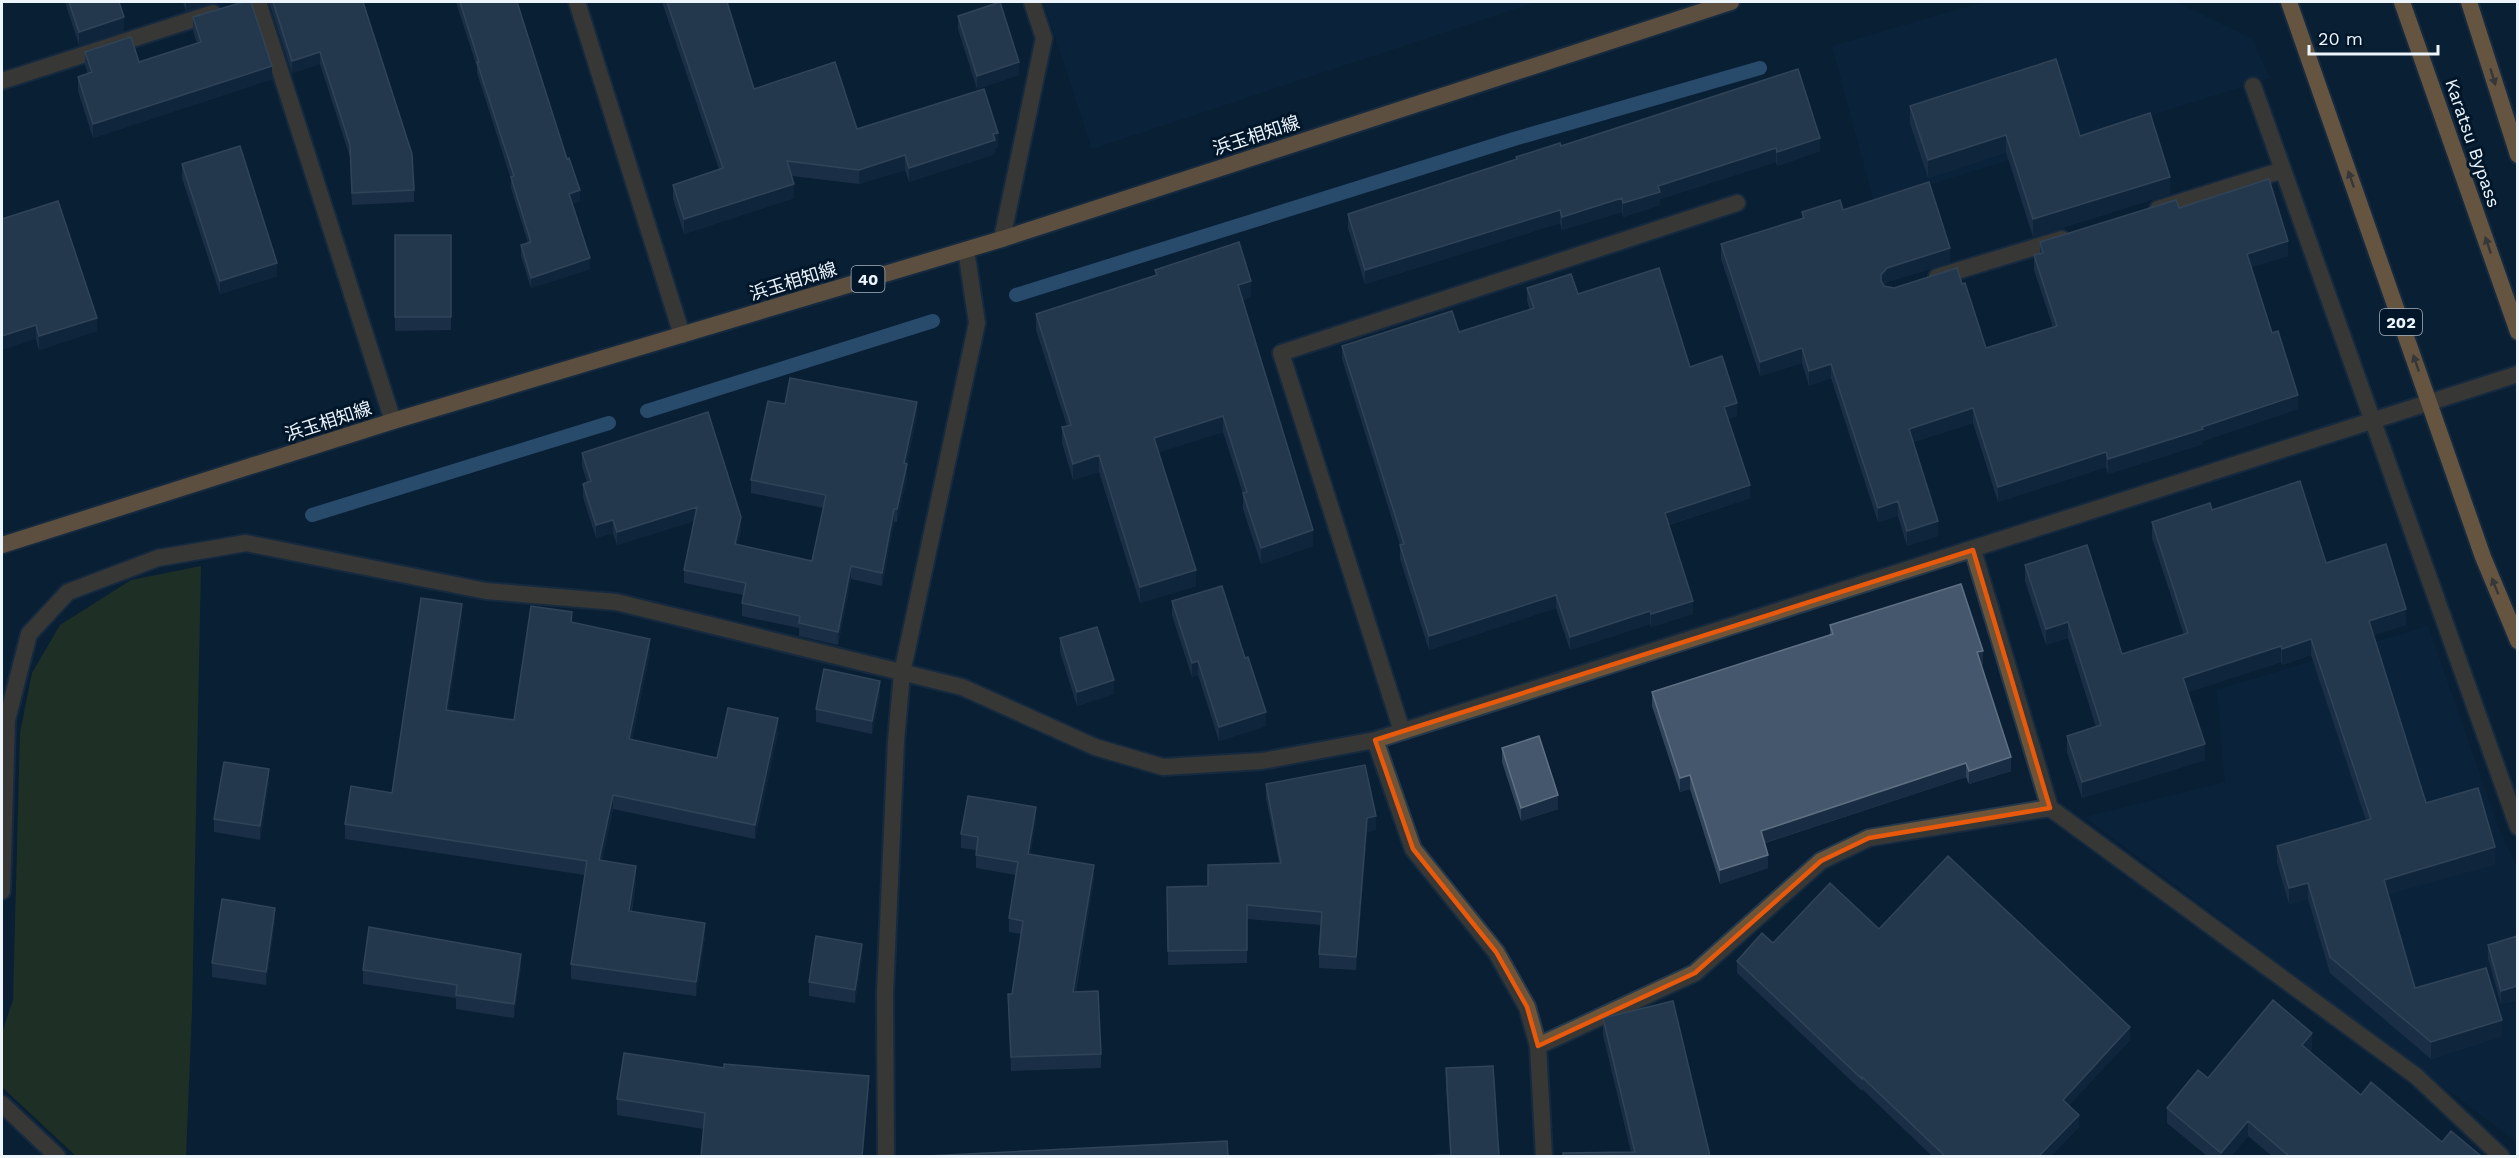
<svg xmlns="http://www.w3.org/2000/svg" width="2519" height="1158" font-family="'Work Sans','Noto Sans JP',sans-serif">
<rect width="100%" height="100%" fill="#0a1f34"/>
<path fill="#0d2842" d="M1044,2H1536L1092,149Z
M1984,2H2176L2252,39L2270,78L1874,202L1832,46Z
M2428,626L2499,829L2517,867V1142L2085,817L2225,782L2217,690Z"/>
<path fill="#384316" d="M201,566L192,1011L186,1156H76L2,1087V1033L13,1000L20,733L32,673L60,625L131,580Z"/>
<g fill="none" stroke-linecap="round" stroke-linejoin="round">
<path stroke="#4e7eae" stroke-width="14" d="M1016,295L1514,139L1760,68
M647,411L933,321
M312,515L609,423"/>
<defs>
<path id="minor" d="M258,2L393,421
M577,2L682,335
M2,81L213,13
M2253,86L2518,827
M2158,209L2283,170
M1002,239L1044,38L1032,2
M1937,277L2062,239
M1973,550L2050,808L2416,1076L2501,1156
M1402,731L1281,353L1737,203
M1375,740L1413,849L1496,952L1527,1007L1538,1046L1544,1156
M2,891L7,720L29,634L68,592L158,558L246,543L486,591L616,602L962,687L1095,747L1163,767L1262,761L1375,740L2518,374
M1538,1046L1695,973L1821,861L1869,838L2050,808
M2,1104L57,1156
M886,1156L885,994L896,741L902,673L977,323L966,250"/>
<path id="primary" d="M2,545L393,421L1002,239L1731,2"/>
<path id="trunk" d="M2289,2L2483,557L2518,641
M2402,2L2518,332
M2469,2L2518,155"/>
</defs>
<use href="#minor" stroke="#25394c" stroke-width="20"/>
<use href="#primary" stroke="#25394c" stroke-width="20"/>
<use href="#trunk" stroke="#25394c" stroke-width="20"/>
<use href="#minor" stroke="#705438" stroke-width="16"/>
<use href="#primary" stroke="#c3894c" stroke-width="16"/>
<use href="#trunk" stroke="#d4944f" stroke-width="16"/>
</g>
<path fill="#30445a" d="M65,2H119L124,31L79,45Z
M183,2H216L186,11Z
M269,2H363L414,190V202L352,205L350,157L320,64L292,73Z
M456,2H517L580,201L572,204L590,269L531,288L521,256V245L528,243L511,188V179L477,73V67Z
M662,2H727L754,89L857,129L998,147L995,148V154L909,182L905,170L859,184L792,176L794,198L684,234L673,199V185L719,169Z
M958,16L1019,75L977,89L958,29Z
M193,17L272,79L93,138L78,91V77L88,74L85,65V52L139,62L197,43L193,31Z
M1798,69L1820,151L1777,166L1776,162L1660,199V205L1623,217L1622,212L1562,230L1560,223L1365,284L1348,228V214L1516,159V157L1561,146Z
M1910,106L2080,136L2170,194L2033,237L2006,152L1928,178L1910,123Z
M182,164L277,276L220,294L182,178Z
M2179,208L2288,256L2251,267L2298,409L2203,441V444L2108,474L2106,467L1998,502L1973,423L1913,442L1938,536L1907,546L1898,516L1878,522L1831,378L1809,386L1802,363L1760,376L1721,259V244L1802,218V212L1843,210L1950,263L1887,282L1884,286L1894,288L1962,284L1986,348L2053,327L2034,270V255L2040,254V242Z
M2,219L97,331L39,350Z
M395,235H451V330L395,331Z
M1155,270L1251,297L1243,300L1313,546L1261,564L1243,509V494L1223,432L1159,452L1196,586L1140,603L1099,472L1073,480L1062,443V427L1067,426L1036,330V314L1155,275Z
M1527,288L1578,294L1690,367L1737,416L1728,419L1750,498L1669,525L1693,614L1651,627L1650,624L1570,650L1556,608L1429,650L1400,559V545L1342,359V346L1459,332L1530,310L1527,301Z
M785,404L917,415L907,464V477L897,522H894L882,586L851,579L838,645L799,636V628L742,616V603L743,595L684,583V570L694,521L617,545L613,533L596,538L583,497V484L587,482L582,466V453L741,530L737,545L812,561L824,508L751,493V480Z
M2212,510L2326,563L2406,625L2374,635L2426,803L2495,864L2388,894L2415,988L2502,1036L2431,1059L2330,973L2308,899L2289,904L2277,862V846L2366,820L2311,655L2282,665L2281,662L2188,692L2205,760L2082,798L2067,752V736L2096,727L2068,638L2046,645L2025,581V565L2122,654L2184,635L2152,538V522Z
M1172,601L1245,658L1266,726L1219,741L1198,675L1192,677L1172,615Z
M462,618L448,710L514,720L572,622L650,653L632,740L717,758L778,733L755,839L613,809L602,861L636,880L632,911L705,937L696,996L571,979V964L585,875L345,839V824L392,793Z
M1830,625L1983,664L1981,665L2011,771L1969,784L1966,777L1765,843L1768,868L1720,884L1690,789L1680,792L1652,706V692L1830,635Z
M1060,638L1114,694L1077,706L1060,652Z
M880,695L872,734L816,722V709Z
M1502,748L1558,809L1521,821L1502,762Z
M269,782L260,840L214,832V819Z
M1266,784L1376,830L1367,832L1356,970L1319,968V954L1321,925L1247,919V963L1168,965L1167,887L1208,886L1279,863L1266,798Z
M1036,821L1030,855L1094,879L1076,992L1101,1054V1068L1011,1071L1008,994H1012L1021,934L1009,932V918L1016,875L976,868V850L961,848V834Z
M275,921L266,985L212,977V963Z
M1879,929L2130,1040L2069,1105L2079,1127L2051,1156H1932L1862,1089V1091L1737,973V961L1773,943Z
M2517,936V1000L2501,1004L2488,958V945Z
M862,957L855,1003L809,996V982Z
M521,967L514,1018L456,1009V998L363,984V970Z
M1603,1018L1710,1156L1631,1152L1603,1035Z
M2312,1048L2310,1052L2361,1095L2442,1142L2481,1156H2272L2248,1136L2231,1156H2207L2167,1123V1108L2208,1078Z
M1446,1068L1499,1156L1450,1155L1446,1086Z
M869,1093L704,1129L617,1115V1099Z"/>
<path fill="#182d44" d="M186,2H216L186,11Z
M124,17V31L79,45V32Z
M320,52V64L292,73V61Z
M1019,62V75L977,89V76Z
M272,66V79L93,138V124Z
M998,133V147L995,148V154L909,182V168Z
M2006,135V152L1928,178V160Z
M1820,138V151L1777,166V152Z
M1776,148V162L1660,199V205L1623,217V203L1658,186Z
M905,155V170L859,184V170Z
M2170,177V194L2033,237V219Z
M794,184V198L684,234V219Z
M580,190V201L569,205V194Z
M1622,198V212L1562,230V217Z
M1560,210V223L1365,284V270Z
M2288,241V256L2247,269V254Z
M1950,248V263L1887,282L1881,289V275L1887,268Z
M590,258V269L531,288V278Z
M277,263V276L220,294V281Z
M1251,281V297L1238,301V285Z
M97,318V331L39,350V336Z
M36,325V339L2,350V336Z
M1802,348V363L1760,376V362Z
M1831,364V378L1809,386V371Z
M2298,395V409L2203,441V444L2108,474V459Z
M917,402V415L907,464V477L897,522V509L904,463Z
M1737,403V416L1724,420V407Z
M1973,408V423L1909,443V429Z
M1223,416V432L1154,454V438Z
M2106,452V467L1998,502V487Z
M1099,455V472L1073,480V464Z
M1750,485V498L1665,526V513Z
M1898,501V516L1878,522V508Z
M697,507V520L617,545V532Z
M894,509V522L882,586V573Z
M741,517V530L735,557V544Z
M613,520V533L596,538V525Z
M1938,521V536L1907,546V531Z
M1313,530V546L1261,564V548Z
M851,566V579L838,645V632Z
M1196,570V586L1140,603V587Z
M1556,595V608L1429,650V636Z
M1693,601V614L1651,627V614Z
M462,604V618L446,724V710Z
M2406,609V625L2369,637V621Z
M1650,611V624L1570,650V637Z
M2068,622V638L2046,645V629Z
M650,639V653L629,754V739Z
M2311,639V655L2282,665V649Z
M2281,646V662L2183,694V678Z
M1983,651V664L1977,666V652Z
M1198,661V675L1192,677V663Z
M1114,680V694L1077,706V692Z
M880,681V695L872,734V721Z
M1266,712V726L1219,741V727Z
M778,718V733L755,839V825Z
M2205,744V760L2082,798V782Z
M2011,757V771L1969,784V771Z
M1966,763V777L1761,844V831Z
M269,769V782L260,840V826Z
M1690,775V789L1680,792V778Z
M613,795V809L599,875V860Z
M1558,795V809L1521,821V808Z
M1036,807V821L1028,868V854Z
M1376,816V830L1367,832L1356,970V957L1367,818Z
M2495,847V864L2384,896V880Z
M1768,855V868L1720,884V870Z
M1094,865V879L1073,1005V992Z
M636,866V880L629,925V911Z
M2308,883V899L2289,904V888Z
M275,908V921L266,985V972Z
M705,923V937L696,996V982Z
M862,944V957L855,1003V990Z
M521,954V967L514,1018V1004Z
M2517,986V1000L2501,1004V991Z
M2502,1020V1036L2431,1059V1042Z
M2130,1027V1040L2063,1112V1100Z
M2312,1033V1048L2302,1061V1045Z
M869,1076V1093L863,1156H862Z
M2079,1115V1127L2051,1156H2039Z
M2248,1121V1136L2231,1156H2221V1153Z"/>
<path fill="#44576c" stroke="#5f7082" stroke-width="1.5" d="M69,2H119L124,17L79,32Z
M243,2H251L272,66L93,124L78,77L92,72L85,52L131,37L139,62L201,42L193,17Z
M273,2H363L412,154L414,190L352,193L350,145L320,52L292,61Z
M460,2H517L567,159L569,158L580,190L569,194L590,258L531,278L521,245L531,242L511,177L514,176L477,62H479Z
M667,2H727L754,89L835,62L857,129L984,89L998,133L993,134L995,140L909,168L905,155L859,170L787,161L794,184L684,219L673,185L723,168Z
M1000,2L1019,62L977,76L958,16Z
M2056,59L2080,136L2150,113L2170,177L2033,219L2006,135L1928,160L1910,106Z
M1798,69L1820,138L1777,152L1776,148L1658,186L1660,192L1623,203L1622,198L1562,217L1560,210L1365,270L1348,214L1517,159L1516,157L1560,143L1561,146Z
M240,146L277,263L220,281L182,164Z
M2269,179L2288,241L2247,254L2272,333L2278,331L2298,395L2202,427L2203,429L2108,459L2106,452L1998,487L1973,408L1909,429L1938,521L1907,531L1898,501L1878,508L1831,364L1809,371L1802,348L1760,362L1721,244L1804,218L1802,212L1840,200L1843,210L1929,182L1950,248L1887,268L1881,275V281L1884,286L1894,288L1957,268L1962,284L1965,283L1986,348L2057,326L2034,255L2043,253L2040,242L2176,200L2179,208Z
M58,201L97,318L39,336L36,325L2,336V219Z
M395,235H451V317H395Z
M1239,242L1251,281L1238,285L1313,530L1261,548L1243,493L1247,492L1223,416L1154,438L1196,570L1140,587L1099,455L1073,464L1062,427L1071,425L1036,314L1157,275L1155,270Z
M1659,268L1690,367L1722,356L1737,403L1724,407L1750,485L1665,513L1693,601L1651,614L1650,611L1570,637L1556,595L1429,636L1400,545L1404,544L1342,346L1452,311L1459,332L1534,308L1527,288L1571,274L1578,294Z
M790,378L917,402L904,463L907,464L897,509H894L882,573L851,566L838,632L799,623L800,616L742,603L746,583L684,570L697,507L617,532L613,520L596,525L583,484L591,481L582,453L708,412L741,517L735,544L812,561L826,495L751,480L768,401L785,404Z
M2300,481L2326,563L2386,544L2406,609L2369,621L2426,803L2478,788L2495,847L2384,880L2415,988L2486,968L2502,1020L2431,1042L2330,957L2308,883L2289,888L2277,846L2371,819L2311,639L2282,649L2281,646L2183,678L2205,744L2082,782L2067,736L2101,725L2068,622L2046,629L2025,565L2087,545L2122,654L2188,633L2152,522L2210,503L2212,510Z
M1961,584L1983,651L1977,652L2011,757L1969,771L1966,763L1761,831L1768,855L1720,870L1690,775L1680,778L1652,692L1833,634L1830,625Z
M1222,586L1245,658L1248,657L1266,712L1219,727L1198,661L1192,663L1172,601Z
M421,598L462,604L446,710L514,720L531,606L572,612L571,622L650,639L629,739L717,758L728,708L778,718L755,825L613,795L599,860L636,866L629,911L705,923L696,982L571,964L587,861L345,824L351,786L392,793Z
M1097,627L1114,680L1077,692L1060,638Z
M824,669L880,681L872,721L816,709Z
M1539,736L1558,795L1521,808L1502,748Z
M224,762L269,769L260,826L214,819Z
M1365,765L1376,816L1367,818L1356,957L1319,954L1322,912L1247,905V950L1168,951L1167,887L1208,886V865L1281,863L1266,784Z
M968,796L1036,807L1028,854L1094,865L1073,992L1098,991L1101,1054L1011,1057L1008,994H1012L1023,921L1009,918L1018,862L976,855L978,837L961,834Z
M1948,856L2130,1027L2063,1100L2079,1115L2039,1156H1945L1862,1077V1079L1737,961L1762,933L1773,943L1830,883L1879,929Z
M222,899L275,908L266,972L212,963Z
M369,927L521,954L514,1004L456,995L457,985L363,970Z
M816,936L862,944L855,990L809,982Z
M2517,936V986L2501,991L2488,945Z
M2273,1000L2312,1033L2302,1045L2361,1095L2371,1082L2442,1142L2451,1131L2481,1156H2289L2248,1121L2221,1153L2167,1108L2198,1070L2208,1078Z
M1673,1001L1710,1156H1563V1153L1635,1152L1603,1018Z
M624,1053L724,1068V1064L869,1076L862,1156H701L705,1113L617,1099Z
M1493,1066L1499,1156H1421L1451,1155L1446,1068Z
M1227,1141L1228,1156H926Z"/>
<defs><path id="oneway-solid" d="M-6-.8H1V-3.2L6.5 0L1 3.2V.8H-6Z" transform="scale(1.5)"/></defs>
<g fill="#6b553c">
<use href="#oneway-solid" transform="translate(2493 77) rotate(73)"/>
<use href="#oneway-solid" transform="translate(2351 179) rotate(-109)"/>
<use href="#oneway-solid" transform="translate(2488 245) rotate(-109)"/>
<use href="#oneway-solid" transform="translate(2416 363) rotate(-109)"/>
<use href="#oneway-solid" transform="translate(2495 586) rotate(-112)"/>
</g>
<path d="M0 0H2519V1158H0ZM1973,550L2050,808L1869,838L1821,861L1695,973L1538,1046L1527,1007L1496,952L1413,849L1375,740Z" fill="#0a1f34" fill-opacity=".55" fill-rule="evenodd"/>
<path fill="none" stroke="#e8590c" stroke-width="4.5" stroke-linejoin="round" d="M1973,550L2050,808L1869,838L1821,861L1695,973L1538,1046L1527,1007L1496,952L1413,849L1375,740Z"/>
<g text-anchor="middle" dominant-baseline="central" stroke-width="6" stroke-linejoin="round" paint-order="stroke">
<g fill="#02162a" stroke="#a6b1bd" stroke-width="1.5">
<rect x="851.5" y="266" width="33" height="26" rx="4.5"/>
<rect x="2380" y="309" width="42" height="26" rx="4.5"/>
</g>
<g font-size="16" font-weight="bold" fill="#ecf4fc">
<text x="868" y="279">40</text>
<text x="2401" y="322">202</text>
</g>
<g font-size="18" fill="#ecf4fc" stroke="#02162a">
<text transform="translate(1256 135) rotate(-18)">浜玉相知線</text>
<text transform="translate(2473 143) rotate(71)">Karatsu Bypass</text>
<text transform="translate(793 281) rotate(-17)">浜玉相知線</text>
<text transform="translate(328 421) rotate(-18)">浜玉相知線</text>
</g>
</g>
<rect width="2519" height="1158" fill="none" stroke="#ecf4fc" stroke-width="6"/>
<path d="M2309 45v9h129v-9" fill="none" stroke="#ecf4fc" stroke-width="3"/>
<text x="2318" y="45" font-size="18" fill="#ecf4fc" stroke="#02162a" stroke-width="4.5" paint-order="stroke">20 m</text>
</svg>
